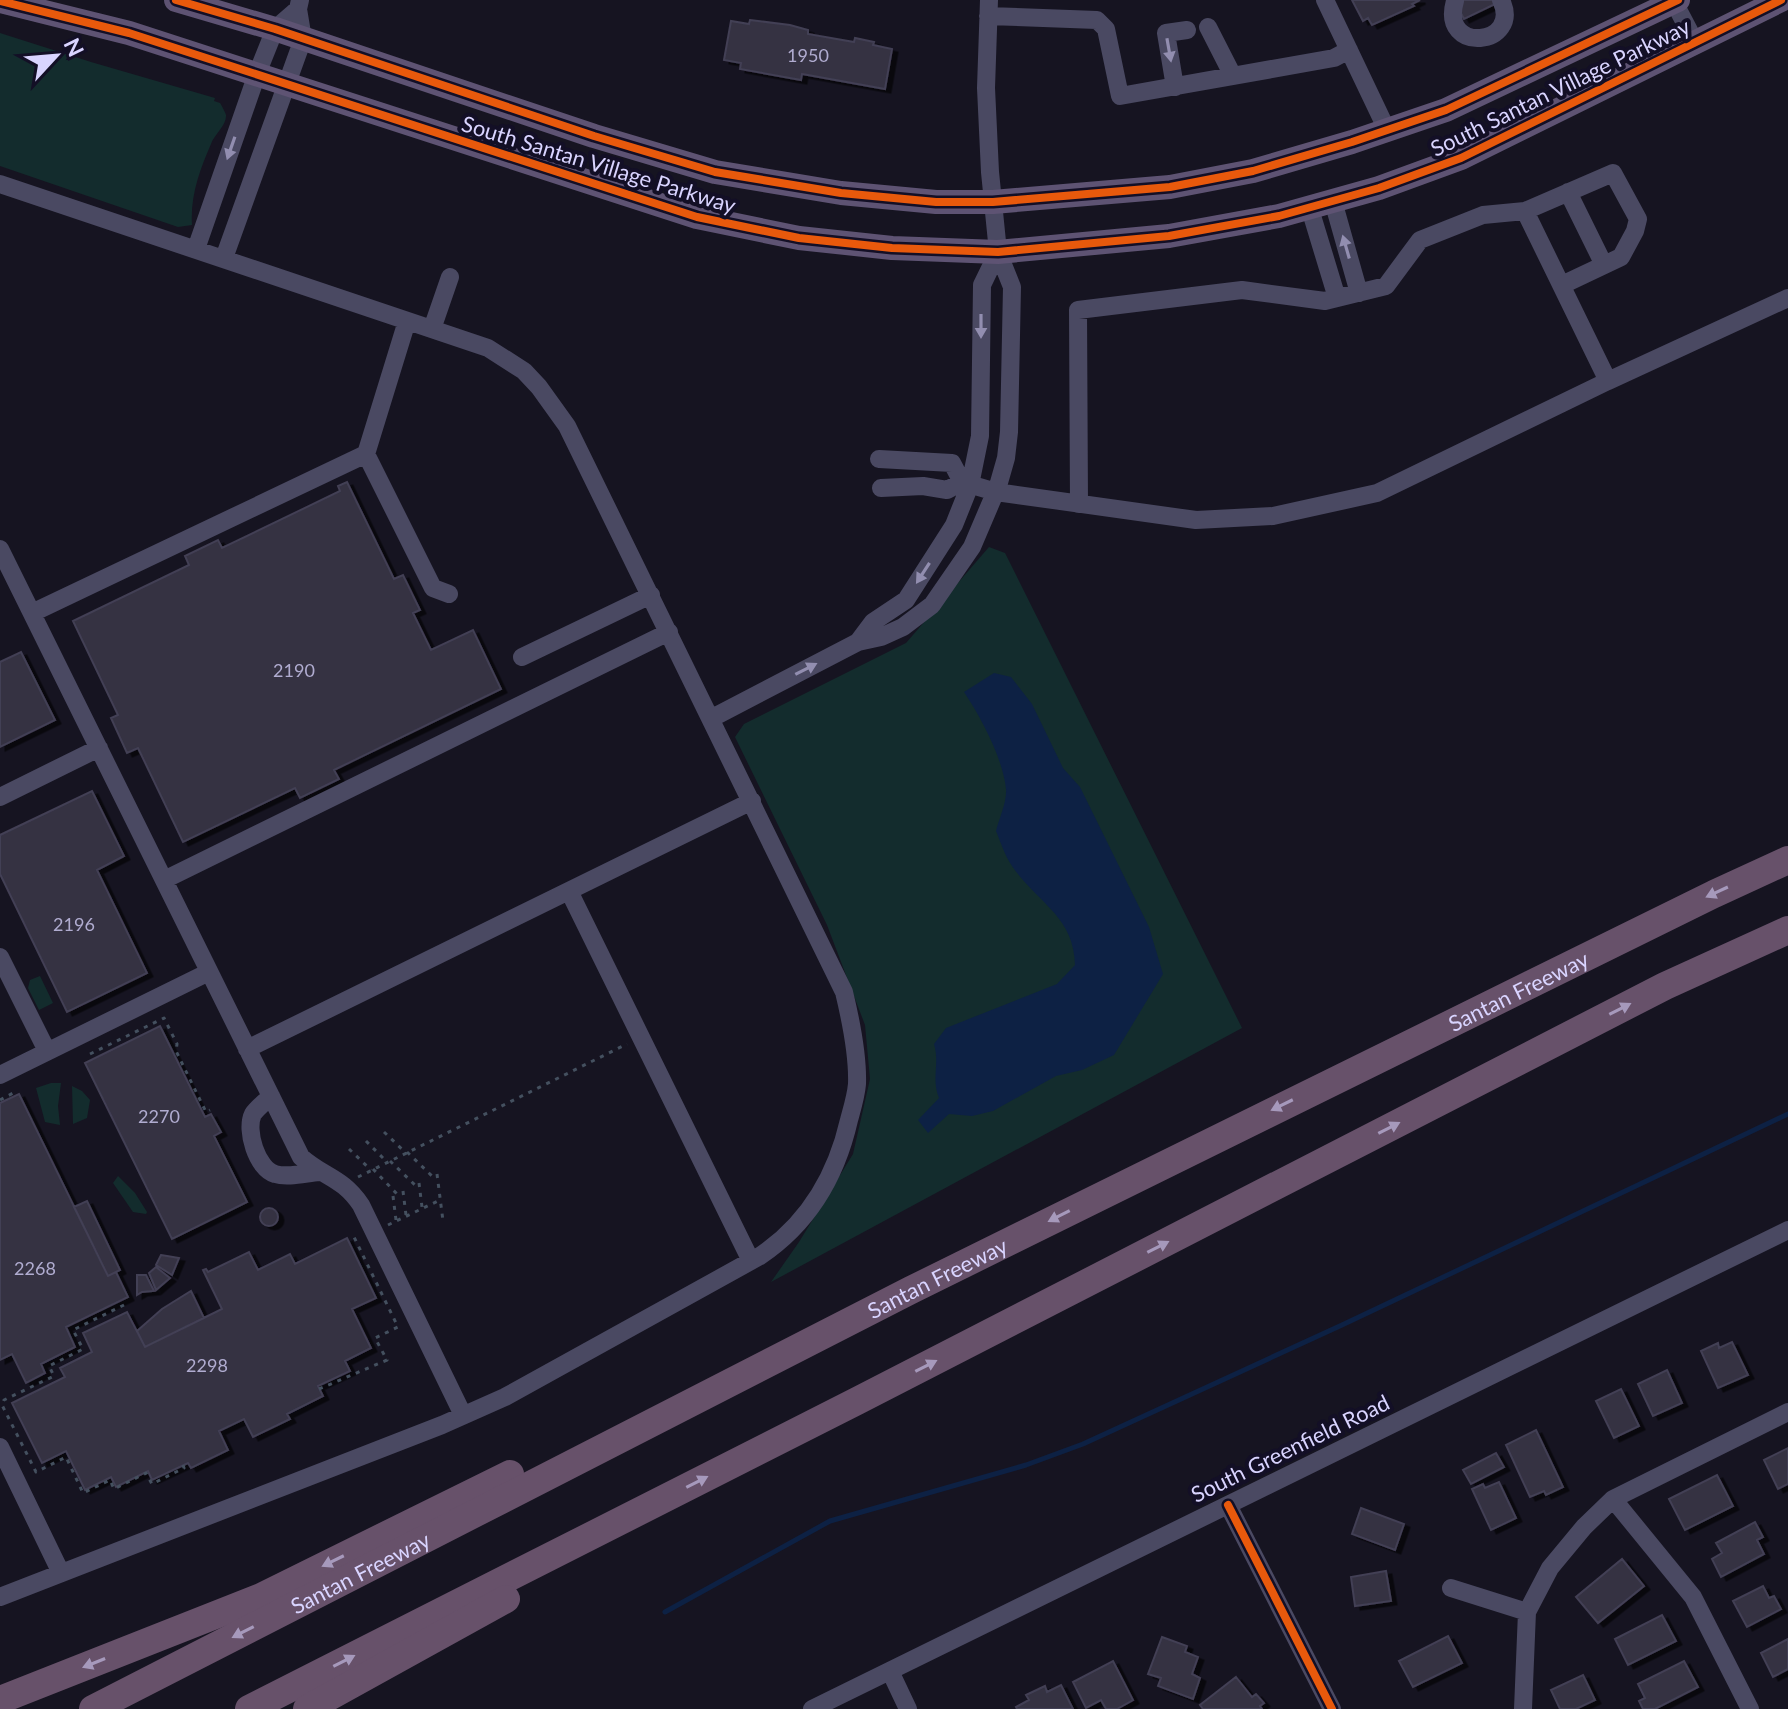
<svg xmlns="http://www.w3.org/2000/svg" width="1788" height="1709" font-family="Lato,sans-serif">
<defs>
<filter id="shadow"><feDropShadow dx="5.5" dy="3.5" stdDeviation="0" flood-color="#0009"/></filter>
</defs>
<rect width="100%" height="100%" fill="#161421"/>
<path fill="#132c2d" d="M0,33L91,62L215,98L214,101L220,103C221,104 226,114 226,115C227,125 214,135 211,144C200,169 190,196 192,225L178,227L0,166Z
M989,547L1005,553L1242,1028L771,1282L799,1242L853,1154L870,1079L865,1025L827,925L735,737L744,724L906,643Z
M40,976L53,1003L39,1010L28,988L30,980Z
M51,1083H61L58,1106L60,1125L45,1122L36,1088Z
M72,1086L82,1091L90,1100L87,1118L73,1124Z
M118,1176L135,1193L147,1212L146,1214L133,1212L113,1183Z"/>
<path fill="#0d2144" d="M994,673L1011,677L1032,704L1063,768L1080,787L1149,927L1163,974L1114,1055L1082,1070L1056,1076L993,1111L972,1116L949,1114L928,1133L918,1120L939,1098C931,1079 940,1064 934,1044L946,1028L1057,984L1075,965C1074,916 1037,903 1012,866C1005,856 1001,843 996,831C999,819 1007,802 1006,789C1003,759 981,717 964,692Z"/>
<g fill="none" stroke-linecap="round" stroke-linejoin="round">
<path stroke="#0d2144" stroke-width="5" d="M665,1612L830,1521L1026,1465L1083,1444L1342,1325L1788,1114"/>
</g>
<path fill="#343243" stroke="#433f54" stroke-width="2" filter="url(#shadow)" d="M1352,0H1420L1412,4L1414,6L1372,25L1368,18L1363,21Z
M1454,0H1493L1495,4L1464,19Z
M750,20L790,25L808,30V34L854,42L855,38L874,42L873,45L892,49L885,89L802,74L801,80L740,69L741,63L724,60L731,21L749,24Z
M347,482L394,579L403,575L420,610L413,613L431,650L473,630L501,689L334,770L339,779L300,798L295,788L183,842L138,748L127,753L111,718L118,715L73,621L189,565L185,556L218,540L222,548L340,491L338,486Z
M21,652L55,720L0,747V662Z
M92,791L124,856L97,870L147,973L67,1012L0,874V835Z
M160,1026L205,1117L211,1114L221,1132L214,1136L247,1202L172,1239L85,1063Z
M19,1094L108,1276L116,1272L128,1297L66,1327L75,1347L41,1364L45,1373L26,1383L12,1354L0,1360V1103Z
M87,1201L120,1270L108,1276L74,1207Z
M260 1217a9 9 0 1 1 18 0a9 9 0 1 1-18 0Z
M347,1238L376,1298L352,1309L371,1348L345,1361L350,1371L318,1386L323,1396L287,1414L290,1419L253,1437L244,1419L219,1431L228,1450L191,1468L188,1463L152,1480L148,1471L116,1487L111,1477L85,1490L66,1451L42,1463L12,1403L65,1377L60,1368L92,1352L83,1333L127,1312L145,1347L222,1309L203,1270L206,1269L208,1272L249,1252L258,1270L290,1254L295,1264Z
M161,1255L179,1258L172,1275L156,1265Z
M156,1267L170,1278L156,1290L149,1273Z
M137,1275H146L154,1291L142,1292L137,1295Z
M191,1291L204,1318L145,1347L137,1331L162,1309Z
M1732,1342L1748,1375L1718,1388L1701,1351L1718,1343L1719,1348Z
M1667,1370L1682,1403L1653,1416L1638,1384Z
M1621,1389L1639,1426L1614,1438L1596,1401Z
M1536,1430L1563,1487L1546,1495L1544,1491L1530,1497L1506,1445Z
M1788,1448V1484L1778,1489L1764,1460Z
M1496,1453L1504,1467L1471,1484L1463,1470Z
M1717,1475L1733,1506L1685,1530L1669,1499Z
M1499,1482L1516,1518L1491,1530L1472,1489L1483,1484L1485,1488Z
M1361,1508L1404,1524L1395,1550L1352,1534Z
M1755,1522L1763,1537L1757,1540L1764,1554L1721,1577L1712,1559L1722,1553L1716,1543Z
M1622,1559L1644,1586L1598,1623L1576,1597Z
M1386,1571L1391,1601L1355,1606L1351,1577Z
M1763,1586L1769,1598L1774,1596L1781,1609L1747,1627L1733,1601Z
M1662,1615L1676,1641L1628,1665L1615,1639Z
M1448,1636L1462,1663L1413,1687L1399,1661Z
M1162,1637L1187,1646L1185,1652L1198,1657L1192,1674L1200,1678L1193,1699L1158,1686L1161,1678L1148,1674Z
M1788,1639V1669L1773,1677L1761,1653Z
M1113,1661L1133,1700L1117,1709H1106L1101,1700L1086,1708L1073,1682Z
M1684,1661L1698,1687L1655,1709H1643L1639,1701L1645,1698L1638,1684Z
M1583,1675L1595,1700L1576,1709H1560L1551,1690Z
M1236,1677L1252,1697L1256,1694L1264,1703L1260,1706L1262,1709H1203L1200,1705Z
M1061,1685L1073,1709H1017L1016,1707L1029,1700L1026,1695L1045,1686L1047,1692Z"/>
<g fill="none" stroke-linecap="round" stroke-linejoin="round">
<path stroke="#44505f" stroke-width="3" stroke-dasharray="4 6" stroke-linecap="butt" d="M90,1054L164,1018L177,1044L176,1051L206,1112L210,1110
M0,1100L17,1091
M384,1132L406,1153
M366,1141L386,1161
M349,1149L371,1170
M407,1152L432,1176
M390,1161L415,1185
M373,1169L397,1194
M437,1174L443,1221
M358,1177L627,1044
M419,1183L422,1207
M403,1191L406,1215
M393,1196L396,1220
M388,1225L440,1200
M124,1305L73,1330L83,1349L49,1366L54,1376L4,1400L2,1405L36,1472L66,1457L83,1493L110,1480L114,1489L146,1473L152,1484L184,1468L183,1465
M319,1389L387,1360L375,1338L398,1327L353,1235"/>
<path stroke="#4a4962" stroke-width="18" d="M1325,0L1387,130
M1673,0L1695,42
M1455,1C1439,55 1523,46 1501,0
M988,16L1097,20L1106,29L1120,96L1334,58L1349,50
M1208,27L1233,76
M1175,87L1166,33L1187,30
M0,184L488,348L524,371L539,387L567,426L844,992C851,1021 858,1054 857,1084C856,1096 852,1109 849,1120C836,1177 809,1223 760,1256L505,1397L442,1425L0,1597
M1568,192L1604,265
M1333,201L1359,293
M1310,209L1337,298
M1525,211L1613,173L1638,219L1635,231L1621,257L1562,285
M196,249L257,74L275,29L298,9
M224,258L303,39L298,9L300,0
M407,321L366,454L433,588L449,594
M432,329L450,277
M1608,381L1788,298
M879,459L952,463L962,482L996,492L1196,520L1273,516L1377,493L1608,381L1525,211L1483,215L1420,240L1386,286L1325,301L1242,290L1078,310L1079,504
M881,488L923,486L947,490L962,482
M0,549L301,1157C325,1178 342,1177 361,1205L463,1415
M32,613L366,454
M858,642L873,622L906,600L954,525L970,485L980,436L982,285L998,252
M522,657L651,595
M712,718L858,642L881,637L903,627L932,605L972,547L998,486L1006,458L1009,432L1012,287L998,252L990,172L986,88L989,0
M0,797L99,748
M164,880L669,632
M569,891L751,1261
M0,957L47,1051
M247,1049L752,801
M0,1075L209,972
M271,1096C266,1101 257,1108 253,1114C245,1130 257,1169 275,1174C288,1178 306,1173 319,1172
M0,1447L61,1573
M1613,1499L1693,1597L1750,1709
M1228,1505L1332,1709
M1451,1588L1527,1612
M890,1671L908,1709
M812,1709L1788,1230
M1523,1709L1527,1612L1550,1568L1584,1527L1613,1499L1788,1412"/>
<path stroke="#5e5373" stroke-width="24" d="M176,0L275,29L594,136L715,172L841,193L936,202H993L1170,187L1253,171L1352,142L1446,110L1678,0
M0,1L129,33L697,217L799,238L892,248L998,252L1169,236L1279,216L1379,188L1461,158L1781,0"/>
<g stroke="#67516a" stroke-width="28">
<path d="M0,1700L261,1597L510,1474"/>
<path id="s1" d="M93,1709L911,1290L1714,894L1788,860"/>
<path d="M249,1709L857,1401L1665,986L1788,930"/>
<path d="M307,1709L506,1599"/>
</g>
<defs>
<path id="cycleway" d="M176,0L275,29L594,136L715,172L841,193L936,202H993L1170,187L1253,171L1352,142L1446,110L1678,0
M0,1L129,33L697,217L799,238L892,248L998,252L1169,236L1279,216L1379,188L1461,158L1781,0
M1228,1505L1332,1709"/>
</defs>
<use href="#cycleway" stroke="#130f26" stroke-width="13"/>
<use href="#cycleway" stroke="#e8590c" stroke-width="8"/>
</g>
<defs><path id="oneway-solid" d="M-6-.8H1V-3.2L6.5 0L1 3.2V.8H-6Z" transform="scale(2)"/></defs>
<g fill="#928eb0">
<use href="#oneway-solid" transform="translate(1169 50) rotate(80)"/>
<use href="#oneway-solid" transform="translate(231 148) rotate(109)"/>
<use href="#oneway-solid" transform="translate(1346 247) rotate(-106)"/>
<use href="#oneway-solid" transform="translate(981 326) rotate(90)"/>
<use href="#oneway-solid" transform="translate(923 573) rotate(123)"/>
<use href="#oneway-solid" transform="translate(806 669) rotate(-27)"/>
</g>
<g fill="#a699bc">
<use href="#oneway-solid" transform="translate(1717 892) rotate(155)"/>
<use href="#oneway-solid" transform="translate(1620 1009) rotate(-27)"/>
<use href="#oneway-solid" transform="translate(1282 1105) rotate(154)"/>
<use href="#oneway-solid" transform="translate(1389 1128) rotate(-27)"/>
<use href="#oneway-solid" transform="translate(1059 1216) rotate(153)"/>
<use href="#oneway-solid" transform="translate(1158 1247) rotate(-27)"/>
<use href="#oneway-solid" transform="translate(926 1366) rotate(-27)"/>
<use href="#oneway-solid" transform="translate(697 1482) rotate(-27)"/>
<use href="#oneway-solid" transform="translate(333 1561) rotate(154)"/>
<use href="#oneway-solid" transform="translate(243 1632) rotate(153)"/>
<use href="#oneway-solid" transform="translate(344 1661) rotate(-27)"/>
<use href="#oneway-solid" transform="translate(94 1663) rotate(158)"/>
</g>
<g text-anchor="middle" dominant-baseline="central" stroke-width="8" stroke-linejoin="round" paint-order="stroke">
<g font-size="18" fill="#b0acd0">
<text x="808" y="55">1950</text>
<text x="294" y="670">2190</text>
<text x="74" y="924">2196</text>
<text x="159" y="1116">2270</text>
<text x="35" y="1268">2268</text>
<text x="207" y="1365">2298</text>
</g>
<g font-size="22" fill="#d9d4ff" stroke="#130f26">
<text transform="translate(1560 87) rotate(-26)">South Santan Village Parkway</text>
<text transform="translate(599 164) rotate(17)">South Santan Village Parkway</text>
<text stroke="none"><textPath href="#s1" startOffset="1596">Santan Freeway</textPath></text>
<text stroke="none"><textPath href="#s1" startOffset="948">Santan Freeway</textPath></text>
<text transform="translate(1290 1448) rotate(-26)">South Greenfield Road</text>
<text stroke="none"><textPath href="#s1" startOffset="300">Santan Freeway</textPath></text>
</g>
</g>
<g transform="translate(56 56) rotate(64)" stroke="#130f26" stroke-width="6" paint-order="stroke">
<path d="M0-6L14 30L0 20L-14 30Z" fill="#d9d4ff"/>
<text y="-12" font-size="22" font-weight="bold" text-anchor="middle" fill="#d9d4ff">N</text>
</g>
</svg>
